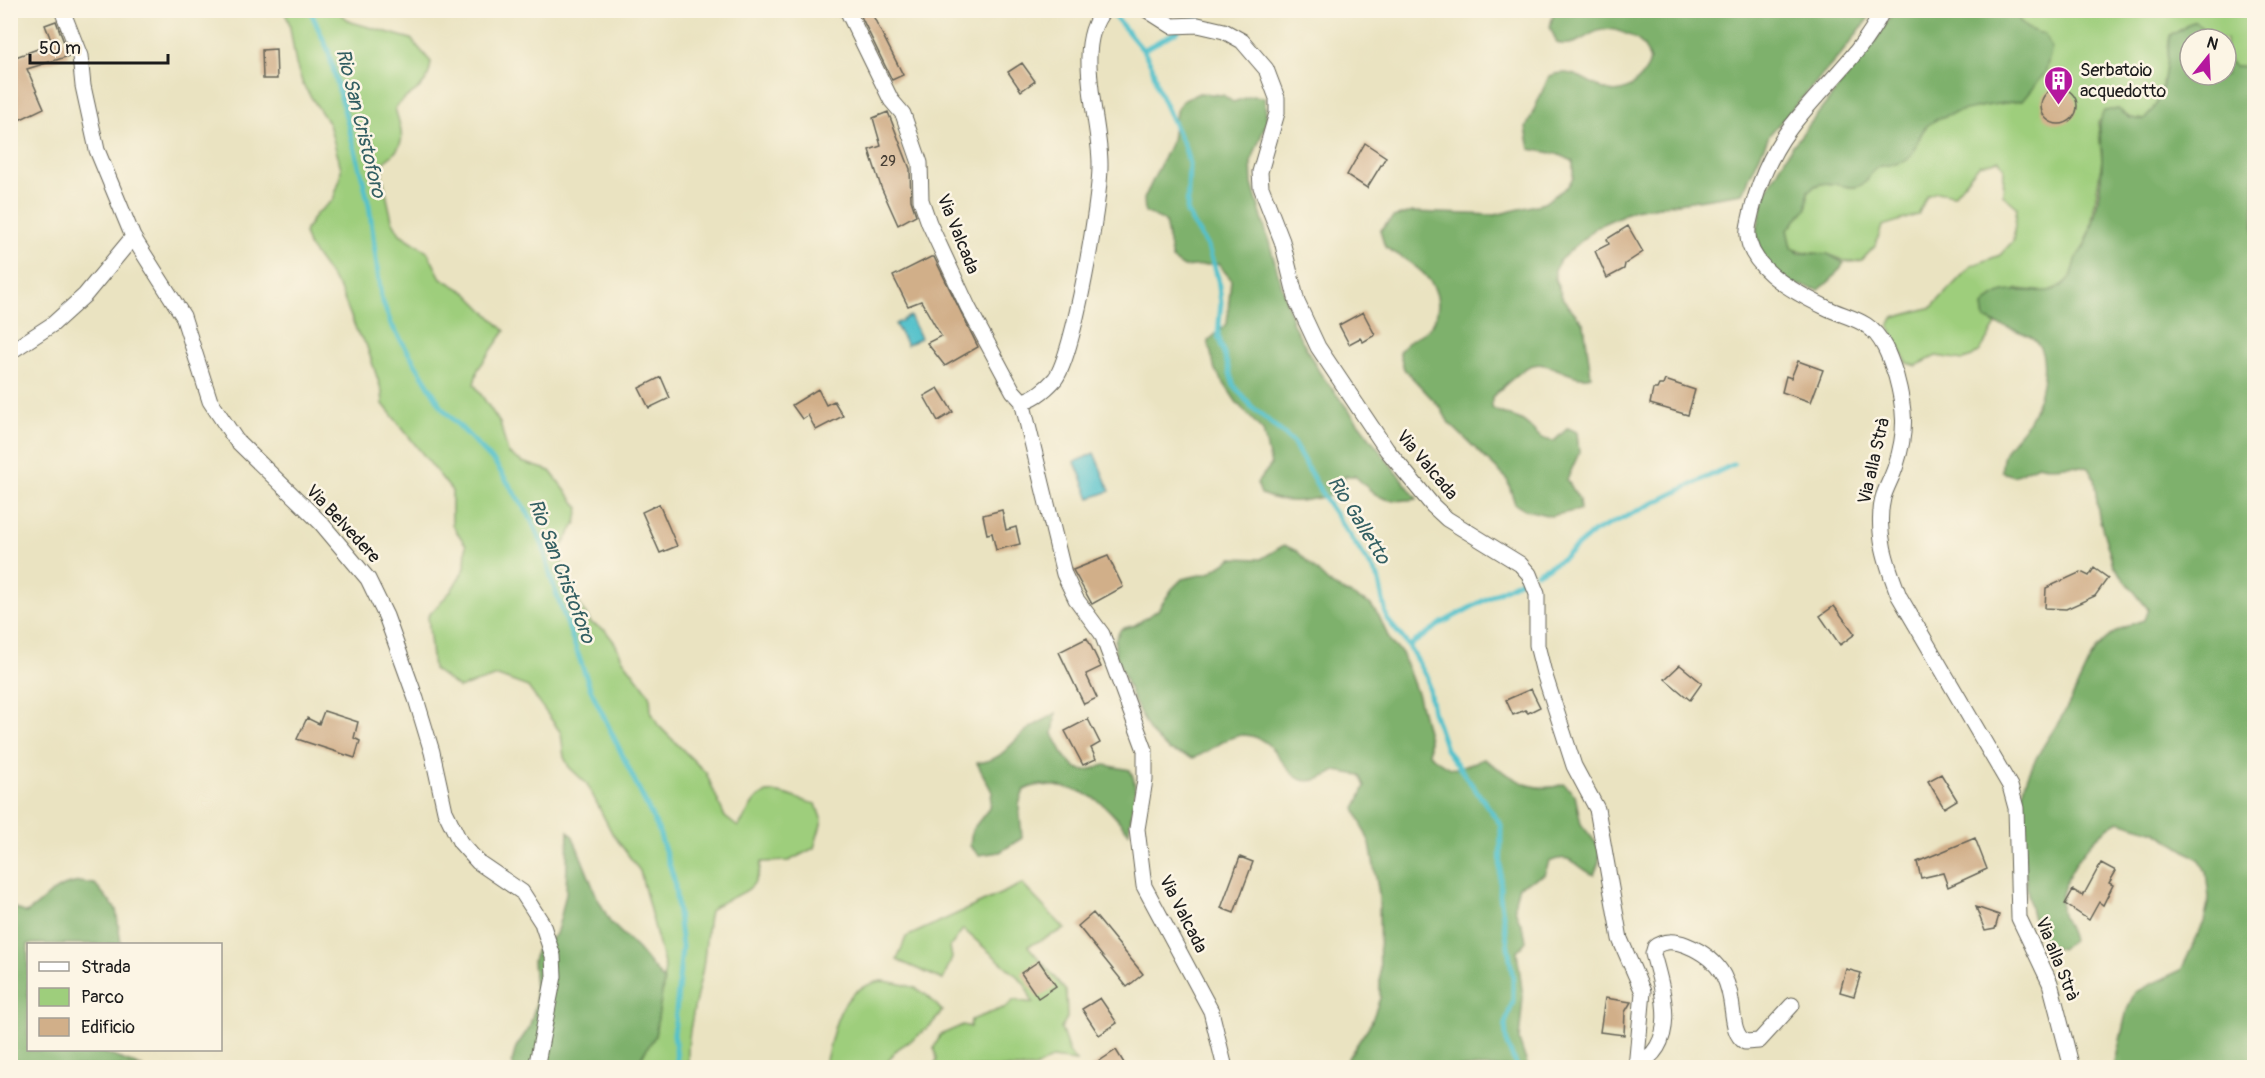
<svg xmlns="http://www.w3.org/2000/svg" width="2265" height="1078" font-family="Pangolin,sans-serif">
<rect width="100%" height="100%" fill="#fcf5e5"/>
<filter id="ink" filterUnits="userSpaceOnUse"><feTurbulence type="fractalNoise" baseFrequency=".0167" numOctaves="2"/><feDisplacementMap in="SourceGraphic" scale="12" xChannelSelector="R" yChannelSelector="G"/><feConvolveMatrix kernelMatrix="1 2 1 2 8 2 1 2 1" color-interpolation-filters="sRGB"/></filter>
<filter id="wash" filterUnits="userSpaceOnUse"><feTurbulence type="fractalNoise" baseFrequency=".008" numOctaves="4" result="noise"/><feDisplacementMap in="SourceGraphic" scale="24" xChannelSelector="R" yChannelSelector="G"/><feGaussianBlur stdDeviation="1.35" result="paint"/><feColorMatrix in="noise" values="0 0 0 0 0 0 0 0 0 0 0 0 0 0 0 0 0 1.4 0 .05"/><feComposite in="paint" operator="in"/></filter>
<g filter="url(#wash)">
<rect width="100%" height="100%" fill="#eae3c1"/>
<path fill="#9ece7c" stroke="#5d754c" stroke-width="1.5" d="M284,11H337L351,22L411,39L431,62C428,92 412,88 395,108C402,133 409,144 385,161L382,175L392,220L400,234L427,251L441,278L467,293L505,331L478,369L474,384L500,423L508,453L522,462L550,471L579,508L576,523L559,551L568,582L583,610L591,623L605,630L615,643L622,658L650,695L651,711L658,725L706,773L725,817L738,827C744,819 748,810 754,802C769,781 797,801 816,804L822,821L814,848L789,861L761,862C756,901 732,890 710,911C706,929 706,948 703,967C698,994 684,1041 689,1067H635L655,1036L665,968L640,871L612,833L587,784L569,767L564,757L561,733L528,687L498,676L459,688L433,669L428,616L451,591L465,568L466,545L452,525V491L383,404L382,392L366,344L358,334L340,289L308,245L304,233L315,215L333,200L340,179L341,168L329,124L303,85L296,64L289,22Z
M2015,11H2254V62L2249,67L2235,66L2226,58V39H2212L2206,31L2170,36C2165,65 2167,98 2144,120L2130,118L2118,109L2098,122L2102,160L2090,232L2070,278L2059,287L2046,292L2018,289L1983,306L1985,318L1996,325L1980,351L1972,357L1963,360L1936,356L1916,366L1907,363L1889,326L1893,318L1932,307L1971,266L2000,255L2013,241L2017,207L2003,195L2004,168L1999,160L1979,165L1954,195L1936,192L1927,196L1918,215L1882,226L1876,245L1862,260C1842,266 1841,256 1825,254C1812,252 1802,254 1791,248L1787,230L1807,208L1808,191C1828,172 1848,196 1864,183C1869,179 1871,171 1876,168C1885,163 1899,166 1907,160C1917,152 1917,137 1925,128C1939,111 2000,103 2022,101L2044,34C2027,30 2021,27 2015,11Z
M1022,884L1065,929L1028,946L1066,991L1067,1018L1061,1028L1069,1052L1076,1061L1052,1058L1035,1068L933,1067L937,1060L934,1048L940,1035L963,1025L970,1027L971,1020L1006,1007L1014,1000L1033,1003L1025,985L1018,977L963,929L950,947L952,958L943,980L897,960L906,937Z
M882,981C913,985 922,987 942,1011C931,1029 916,1037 899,1048C893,1053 888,1062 884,1067H832L825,1063C836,1025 837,989 882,981Z"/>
<path fill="#7eb16c" stroke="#4d6644" stroke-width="1.5" d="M1554,11H1874L1841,54L1770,134L1742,193L1634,210L1598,226L1560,260L1555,269V279L1563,299L1584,324L1591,376C1571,383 1548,356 1528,367C1517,373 1502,388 1492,397V408C1501,414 1509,415 1519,419C1535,426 1533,439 1554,441L1568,428L1577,432L1579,453L1567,480L1579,499L1580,510L1550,516L1523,509L1515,504L1507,479L1449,423L1440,407L1404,369L1399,352C1407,340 1419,337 1428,329C1434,324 1435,318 1437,312C1444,280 1409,261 1385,247L1380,231L1393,217L1413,212L1495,215L1544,203L1568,186L1573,178V161L1557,154L1530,149L1526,128L1549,76C1585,61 1604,110 1634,84C1642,77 1647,71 1650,61C1648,56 1646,48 1642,44C1634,36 1614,27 1602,30C1585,33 1577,49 1557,43L1550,27Z
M1894,11H2015C2021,27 2027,30 2044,34L2052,48L2045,73L2022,101C2000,103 1939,111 1925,128C1917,137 1917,152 1907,160C1899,166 1885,163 1876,168C1871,171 1869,179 1864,183C1848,196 1828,172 1808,191L1807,208L1787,230L1791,248L1799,253L1828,254L1844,263L1832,279L1819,290L1786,282L1763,260L1756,234L1765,194L1791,148L1875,41Z
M2195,21L2212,39H2190V75H2226V58L2235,66L2249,67L2254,62V1067H2114L2127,1009L2135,992L2181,970L2204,922L2209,898L2206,872L2200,860L2156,832L2119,821C2092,835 2059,877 2061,909C2061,917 2070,930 2072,940L2061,949L2048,945C2043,937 2037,929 2034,921C2025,900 2019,807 2025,785C2034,753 2057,729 2071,700C2091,658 2095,634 2144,620L2148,609L2113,565L2099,517L2094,479L2088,468C2071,461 2055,471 2038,465L2014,476L2002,472C2001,449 2011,444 2024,428C2039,410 2055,355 2032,338C2019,329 1999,327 1985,319L1983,306C2009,273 2049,308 2069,278C2074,273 2075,263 2077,257C2080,251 2085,247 2087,241C2095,222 2102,181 2102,160C2103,142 2095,128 2104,111L2118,109L2130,118L2144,120C2167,98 2165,65 2170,36Z
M1199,93L1223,95L1233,102L1252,96L1264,97L1267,121L1251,162L1252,184L1293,324L1320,373L1417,499C1383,503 1380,500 1355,476H1345L1336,494C1306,501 1290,506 1261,494L1257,483L1271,465L1263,431L1237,403L1215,370L1208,341L1227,324L1231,279L1218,264L1184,267L1172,259L1165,221L1145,212L1144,199L1172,140L1176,111L1182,101Z
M1284,545L1297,551L1331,585L1370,604L1379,616L1391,643L1402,653L1418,696L1429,739V754C1458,777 1454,768 1484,759C1511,776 1531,796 1564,784L1575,795L1581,824L1600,848L1599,862L1594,875C1574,866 1573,852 1549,862L1544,875L1519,886C1508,918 1522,913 1526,941L1517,952L1523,997L1519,1040L1528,1067H1342L1371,1023L1380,998L1379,894L1370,844L1355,809L1365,786L1360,775L1335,771C1280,806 1290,737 1244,735C1227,735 1209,753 1193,758L1168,750L1150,732L1133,699L1115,652V640L1121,629L1135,625L1158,610L1172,589L1182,579L1209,573L1232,558L1261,559Z
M1056,713L1053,734L1065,757L1076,768L1085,771L1105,765L1130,770C1141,789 1130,813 1129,833C1105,804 1094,791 1055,786C1042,785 1035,784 1024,790L1019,804L1022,838L1000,852L979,855L970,846L972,830L990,807L992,792L977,763C1005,759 1007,746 1027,730C1036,724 1047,719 1056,713Z
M568,831L573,837L597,897L611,923L638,949L664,981L655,1036L635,1067L514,1068L512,1062L516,1047L529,1028L536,1004L533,960L537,950L556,934L561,916L566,893Z
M79,882L95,884L116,909L121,944H28V1050H96L143,1067H11V906L26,913C50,899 46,888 79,882Z"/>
<path fill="#53c1cb" stroke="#386e74" stroke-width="1.5" d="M910,316L921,338L907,345L895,324Z
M1094,453L1110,491L1090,498L1075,462Z"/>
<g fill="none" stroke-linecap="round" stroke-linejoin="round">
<path stroke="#53c1cb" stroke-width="5" d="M310,10L328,50L363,180L369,205L381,297L391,324L443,409L495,463L529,515L543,546L552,581L590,688L658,829L674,879L682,947L674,1034L678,1068
M1111,12L1143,50L1152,66L1158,89L1185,148L1189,164L1187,213L1208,248L1218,278L1221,303L1218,335L1234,386L1251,406L1292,441L1327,502L1378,577L1387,619L1409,646L1427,678L1433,711L1446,749L1501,825L1500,896L1513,978V1001L1505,1024L1507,1045L1518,1068
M1193,20L1207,10
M1143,50L1178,31
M1537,573L1562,559L1594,532L1734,464
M1409,646L1442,623L1523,579"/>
</g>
<g id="blocks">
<path fill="#d1af89" d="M858,10H870L903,75L892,80Z
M56,21L69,56L27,69L44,108L19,120L10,98V59L43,47L42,44L51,40L45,25Z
M276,49L277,79H263L262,50Z
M1022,63L1035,81L1021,91L1008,72Z
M2041 106a18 18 0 1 1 36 0a18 18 0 1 1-36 0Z
M888,112L910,169L911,200L916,215L898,225L881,187L869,150L881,146L873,118Z
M1365,143L1386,157L1367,188L1347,175Z
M1628,226L1643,252L1625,264L1624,269L1607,278L1595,251L1609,244L1607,239Z
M931,257H934L978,347L945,366L927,343L941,336L921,301L908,306L893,276Z
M1363,312L1375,335L1363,342L1360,338L1349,344L1339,325Z
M1798,361L1823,370L1811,402L1782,392L1786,376L1791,378Z
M661,377L670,398L649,408L639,388Z
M1665,380L1695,390L1688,415L1650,404L1653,389H1657L1659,385H1663Z
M938,388L953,412L938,421L924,396Z
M818,389L826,405L834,401L843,416L816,430L808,415L802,419L792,405Z
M659,504L677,546L660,553L642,512Z
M1002,510L1006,530L1016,527L1020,544L996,550L992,533L987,534L983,515Z
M1108,556L1123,587L1092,604L1073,570Z
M2094,568L2108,578L2095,596L2066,609L2045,608L2046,588L2081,572L2089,576Z
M1834,606L1855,634L1840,645L1820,616Z
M1087,638L1101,667L1086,674L1097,698L1084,704L1059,652Z
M1680,665L1702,683L1690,700L1665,679Z
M1531,689L1540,707L1528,713L1525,710L1513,715L1506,700Z
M324,711L358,722L354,738L360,741L355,758L297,739L307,718L319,724Z
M1088,719L1100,743L1091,748L1096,759L1083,765L1065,731Z
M1941,774L1957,800L1944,808L1928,781Z
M1975,838L1987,869L1948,887L1943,873L1921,878L1917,862Z
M1240,857L1253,862L1234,913L1221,908Z
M2101,863L2116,871L2109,883L2113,885L2103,905L2099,902L2089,920L2065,904L2073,890L2083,896Z
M1976,907L1999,915L1995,929L1985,931Z
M1093,913L1143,974L1127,987L1078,926Z
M1039,961L1056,986L1038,998L1021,973Z
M1846,969L1861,973L1854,996L1840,992Z
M1100,998L1117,1023L1099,1035L1082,1009Z
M1605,998L1631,1002L1625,1012L1624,1035L1600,1032Z
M1116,1050L1127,1068H1089Z"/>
</g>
</g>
<g filter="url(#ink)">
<use href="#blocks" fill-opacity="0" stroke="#646256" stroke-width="1.5"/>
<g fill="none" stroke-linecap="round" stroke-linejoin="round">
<defs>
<path id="street" d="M62,10L80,56L83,86L97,150L133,237L183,316L210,401L236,440L321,523L368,579L386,616L416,699L432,752L445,811L460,842L478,862L522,892L542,923L553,956L554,976L536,1068
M847,10L891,100L903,114L920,163L921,200L929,223L968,307L1013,391L1022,401C1034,399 1047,388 1055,379C1074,355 1100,201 1100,166C1101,121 1072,47 1104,10
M1147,10L1172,26L1198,25L1224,31L1242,41L1266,69L1277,98V113L1260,172L1261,187L1282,241L1297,302L1318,347L1387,450L1433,506L1447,519L1520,564L1529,574L1537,594V645L1544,673L1574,766L1597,809L1620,939L1643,992L1636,1068
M1883,10C1860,57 1821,87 1790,128C1769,156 1756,189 1749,223C1739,264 1794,292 1825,307C1838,314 1854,317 1866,325C1883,336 1890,358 1896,376C1905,409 1907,431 1896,465C1893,476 1886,487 1883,498C1875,532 1887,565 1899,596L2010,786L2016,808L2019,918L2050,983L2072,1068
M10,352L53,324L85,295L133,237
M1022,401L1064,574L1076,599L1102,634L1145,750V780L1137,829L1144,886L1211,1011L1225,1068
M1636,1065C1680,1046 1663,990 1653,954L1655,947C1663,940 1676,941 1686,945C1751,971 1720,1026 1745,1042L1759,1041L1792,1005"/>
</defs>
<use href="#street" stroke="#646256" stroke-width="17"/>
<use href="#street" stroke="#fff" stroke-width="15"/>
</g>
</g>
<defs>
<symbol id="building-pin" viewBox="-11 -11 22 30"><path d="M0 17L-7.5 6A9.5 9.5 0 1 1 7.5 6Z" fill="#b5179e" stroke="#fcf5e5"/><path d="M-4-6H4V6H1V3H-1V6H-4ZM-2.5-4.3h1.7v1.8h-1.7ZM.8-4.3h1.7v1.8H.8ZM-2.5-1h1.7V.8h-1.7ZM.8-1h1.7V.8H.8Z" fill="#fff"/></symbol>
</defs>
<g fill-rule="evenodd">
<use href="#building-pin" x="2042" y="64" width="33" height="45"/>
</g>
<g text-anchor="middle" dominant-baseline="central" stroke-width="5" stroke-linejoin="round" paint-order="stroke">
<g font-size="15" fill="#494137">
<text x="888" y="161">29</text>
</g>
<g font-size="18" fill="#1c1c1c" stroke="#fcf5e5" text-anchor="start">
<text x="2080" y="70">Serbatoio<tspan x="2080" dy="21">acquedotto</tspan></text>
</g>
<g font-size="18" fill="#1c1c1c" stroke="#fcf5e5">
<text transform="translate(958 234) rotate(68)">Via Valcada</text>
<text transform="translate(1874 461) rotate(-77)">Via alla Strà</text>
<text transform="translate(1427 465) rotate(50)">Via Valcada</text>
<text transform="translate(343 524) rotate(47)">Via Belvedere</text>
<text transform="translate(1183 914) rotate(63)">Via Valcada</text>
<text transform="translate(2057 959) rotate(68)">Via alla Strà</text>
</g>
<g font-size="20" font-style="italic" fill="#325e62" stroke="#fcf5e5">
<text transform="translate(361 123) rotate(76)">Rio San Cristoforo</text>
<text transform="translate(1359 520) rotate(58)">Rio Galletto</text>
<text transform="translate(562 571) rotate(69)">Rio San Cristoforo</text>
</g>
</g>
<rect width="2265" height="1078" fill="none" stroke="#fcf5e5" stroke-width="36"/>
<rect x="27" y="943" width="195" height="108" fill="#fcf5e5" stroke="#a29e95" stroke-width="1.5"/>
<rect x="39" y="962" width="30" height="9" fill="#ffffff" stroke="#a29e95" stroke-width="1.5"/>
<text x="81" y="973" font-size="18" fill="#1c1c1c">Strada</text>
<rect x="39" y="988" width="30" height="18" fill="#9ece7c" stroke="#a29e95" stroke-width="1.5"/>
<text x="81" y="1003" font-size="18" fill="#1c1c1c">Parco</text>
<rect x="39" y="1018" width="30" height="18" fill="#d1af89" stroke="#a29e95" stroke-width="1.5"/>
<text x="81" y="1033" font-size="18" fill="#1c1c1c">Edificio</text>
<g transform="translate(2208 57) rotate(18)"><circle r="28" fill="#fcf5e5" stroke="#a29e95" stroke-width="1.5"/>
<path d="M0-4.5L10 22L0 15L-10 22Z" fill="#b5179e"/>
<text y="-9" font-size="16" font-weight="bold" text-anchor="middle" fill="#1c1c1c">N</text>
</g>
<path d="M30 54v9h138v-9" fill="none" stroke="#1c1c1c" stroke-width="3"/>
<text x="39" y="54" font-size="18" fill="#1c1c1c" stroke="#fcf5e5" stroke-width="4.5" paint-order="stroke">50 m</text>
</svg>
